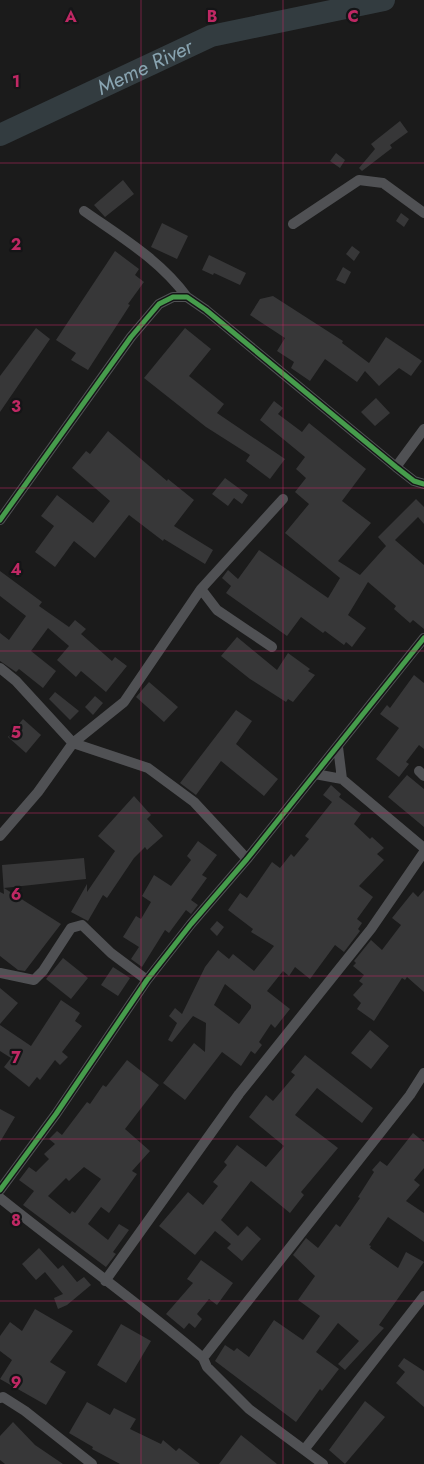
<svg xmlns="http://www.w3.org/2000/svg" width="424" height="1464" font-family="Jost,sans-serif">
<rect width="100%" height="100%" fill="#1b1b1b"/>
<g fill="none" stroke-linecap="round" stroke-linejoin="round">
<path stroke="#333c40" stroke-width="22" id="s1" d="M0,135L211,36L384,0"/>
</g>
<path fill="#373738" fill-rule="evenodd" d="M400,121L408,132L390,145L392,148L362,171L359,168L375,149L371,144Z
M336,153L345,160L340,168L330,161Z
M123,180L134,194L105,217L94,205Z
M401,213L409,219L404,227L396,221Z
M162,223L188,236L177,259L151,247Z
M352,246L360,252L354,261L346,254Z
M115,251L139,269L135,275L144,282L128,304L130,305L88,370L71,360L76,353L56,340Z
M209,255L246,273L240,285L214,273L213,275L202,270Z
M343,267L351,272L345,284L336,280Z
M273,296L343,341L342,343L369,363L386,337L422,361L411,376L399,368L379,386L365,371L357,382L325,359L310,381L291,368L294,362L277,351L285,338L250,315L260,299Z
M36,328L50,339L0,412V376Z
M185,328L211,349L189,376L224,404L217,413L285,459L270,479L246,461L250,455L206,427L144,378Z
M376,398L390,413L375,426L361,412Z
M274,401L283,408L278,414L302,432L309,423L366,469L342,501L371,523L338,561L360,575L386,546L378,537L416,499L424,507V524L418,517L395,540L424,565V629L413,620L410,623L394,609L396,606L368,582L348,615L366,628L352,647L346,642L344,645L325,631L323,633L301,617L287,636L226,593L231,586L222,578L228,570L238,579L259,550L328,598L340,578L285,533L309,504L295,492L306,478L296,469L305,457L260,420Z
M108,431L167,481L168,479L194,500L174,526L213,550L205,564L164,539L163,541L129,515L95,558L74,541L55,567L35,552L54,526L41,516L57,495L93,523L110,501L72,468L86,451L90,454Z
M225,478L248,495L242,504L234,498L228,506L212,494Z
M0,571L42,602L39,606L69,627L75,620L86,629L81,634L112,661L115,657L127,666L106,692L81,671L76,677L57,660L69,646L48,628L31,651L56,671L43,688L19,669L16,672L0,661V633L9,640L26,616L0,596Z
M237,637L277,670L288,653L310,669L308,671L315,675L293,702L288,699L286,702L250,679L221,656Z
M414,675L424,683V749L419,745L406,762L409,764L399,777L376,759L399,728L380,714L387,705L390,708Z
M149,682L178,707L164,722L136,697Z
M55,692L79,711L70,720L49,699Z
M95,696L103,703L93,715L85,707Z
M236,710L252,721L236,744L278,779L264,796L221,761L196,795L180,783Z
M23,719L41,735L26,753L8,737Z
M407,775L424,789V827L388,797Z
M331,785L341,794L339,797L361,814L354,824L370,839L372,837L384,848L377,854L384,860L359,886L373,897L357,919L362,923L358,929L360,931L344,952L335,945L310,979L295,967L289,976L283,971L267,991L290,1009L275,1028L271,1024L259,1042L262,1045L255,1054L251,1051L241,1066L222,1052L185,1100L163,1083L194,1043L205,1052L206,1023L193,1016L172,1042L168,1040L177,1023L169,1016L175,1008L182,1014L205,967L218,950L229,959L233,954L254,971L274,946L251,932L253,929L228,910L240,893L247,898L272,862L280,868L291,854L294,857L309,839L305,836L332,802L323,795ZM225,984L251,1005V1008L239,1024L214,1005Z
M134,796L151,815L147,819L163,836L147,850L145,847L134,858L107,898L103,895L88,921L71,912L87,884V892L115,851L98,836Z
M198,841L217,855L202,875L207,878L191,900L198,905L191,914L186,910L169,933L165,930L142,967L131,959L139,947L123,937L136,916L141,919L151,902L142,896L154,875L171,886L191,860L187,856Z
M84,858L86,879L4,888L61,924L25,971L18,970L0,956V892L4,894L2,865Z
M424,890V992L407,977L405,980L402,978L374,1021L357,1009L361,1003L353,995L363,984L359,981L364,975L353,966L356,963L354,961L371,940L382,950L401,925L392,918L413,892L418,897Z
M217,921L224,927L217,936L210,929Z
M63,958L88,978L71,999L46,979Z
M113,967L130,978L118,996L101,985Z
M0,988L18,1003L0,1024Z
M61,1000L80,1013L75,1021L82,1026L62,1052L68,1057L60,1065L55,1060L40,1080L37,1077L29,1087L4,1067L11,1058L0,1051V1025L31,1046Z
M370,1030L389,1046L371,1069L351,1053Z
M305,1055L373,1108L362,1123L317,1088L295,1115L338,1148L301,1192L304,1195L290,1213L251,1181L221,1220L238,1236L247,1226L261,1239L242,1261L227,1248L231,1244L215,1231L195,1255L159,1226L188,1192L203,1205L218,1186L213,1182L227,1165L224,1162L237,1145L266,1167L284,1146L249,1117L266,1095L273,1101L295,1075L291,1072Z
M127,1060L159,1085L125,1129L150,1151L132,1171L137,1174L109,1213L101,1207L88,1224L108,1240L119,1224L129,1230L113,1252L116,1254L106,1267L23,1205L34,1191L19,1180L29,1167L36,1172L49,1159L44,1154L55,1144L49,1139L57,1131L62,1135L87,1102L90,1104L103,1085L106,1087ZM84,1167L101,1179L75,1213L72,1211L70,1214L48,1196L66,1178L69,1181Z
M0,1109L15,1117L0,1142Z
M413,1133L424,1142V1168L414,1180L420,1185L406,1201L424,1213V1242L388,1217L369,1245L371,1246L370,1248L398,1268L406,1252L424,1262L379,1325L384,1328L345,1370L338,1364L359,1341L338,1323L316,1352L339,1369L322,1391L320,1389L296,1422L215,1361L225,1345L234,1351L237,1348L249,1357L274,1320L303,1340L320,1316L298,1300L315,1276L293,1255L306,1238L318,1248L336,1224L340,1227L360,1198L358,1197L374,1172L372,1170L380,1161L387,1166Z
M39,1248L58,1269L63,1265L77,1282L84,1277L91,1285L67,1305L58,1309L54,1298L63,1294L45,1272L36,1280L22,1264Z
M201,1260L233,1283L217,1305L209,1299L197,1314L202,1319L195,1328L189,1323L184,1329L166,1314L193,1283L187,1279Z
M35,1309L73,1331L50,1362L66,1372L46,1405L0,1379L12,1360L0,1351V1336L10,1322L22,1331Z
M121,1324L151,1341L126,1383L97,1365Z
M404,1358L424,1371V1407L396,1383L405,1372L398,1366Z
M365,1401L385,1417L345,1464L329,1450Z
M87,1402L110,1415L114,1408L136,1419L130,1429L161,1444L163,1440L176,1451L179,1448L200,1464H120L92,1449L93,1447L69,1433Z
M13,1422L35,1445L63,1464H5L0,1460V1436Z
M241,1435L277,1464H219Z"/>
<g fill="none" stroke-linecap="round" stroke-linejoin="round">
<path stroke="#505154" stroke-width="10" d="M84,211C121,237 160,260 187,297
M293,224L359,180L383,183L424,213
M396,467L424,429
M0,520L131,337L159,304L173,297H187L206,310L396,467L414,481L424,484
M201,589L283,499
M0,668L16,681L73,743L148,768L194,802L247,859
M338,747L342,779
M419,771L424,776
M315,774L342,779L424,848
M0,836L38,792L73,743L124,702L201,589L217,610L272,647
M0,973L34,980L43,971L71,928L82,925L111,953L147,980
M0,1190L56,1114L147,980L191,924L247,859L424,638
M0,1198C67,1252 138,1302 203,1358L207,1367L249,1409L323,1464
M105,1281L239,1094L371,929L424,852
M203,1358L410,1095L424,1073
M0,1398L3,1397L25,1411L92,1464
M304,1450L424,1296"/>
<defs>
<path id="cycleway" d="M0,520L131,337L159,304L173,297H187L206,310L396,467L414,481L424,484
M0,1190L56,1114L147,980L191,924L247,859L424,638"/>
</defs>
<use href="#cycleway" stroke="#151517" stroke-width="8"/>
<use href="#cycleway" stroke="#469c4c" stroke-width="5"/>
</g>
<path fill="none" stroke="#c02864" stroke-width="1" stroke-opacity="0.55" d="M141,0V1464M283,0V1464M0,163H424M0,325H424M0,488H424M0,651H424M0,813H424M0,976H424M0,1139H424M0,1301H424"/>
<g text-anchor="middle" dominant-baseline="central" stroke-width="4.5" stroke-linejoin="round" paint-order="stroke">
<g font-size="21" font-style="italic" fill="#89a4b1" stroke="#151517">
<text stroke="none"><textPath href="#s1" startOffset="160">Meme River</textPath></text>
</g>
</g>
<g font-size="16" text-anchor="middle" font-weight="bold" fill="#c02864" stroke="#151517" stroke-width="4.5" stroke-linejoin="round" paint-order="stroke">
<text x="71" y="22">A</text>
<text x="212" y="22">B</text>
<text x="353" y="22">C</text>
<text x="16" y="87">1</text>
<text x="16" y="250">2</text>
<text x="16" y="412">3</text>
<text x="16" y="575">4</text>
<text x="16" y="738">5</text>
<text x="16" y="900">6</text>
<text x="16" y="1063">7</text>
<text x="16" y="1226">8</text>
<text x="16" y="1388">9</text>
</g>
</svg>
